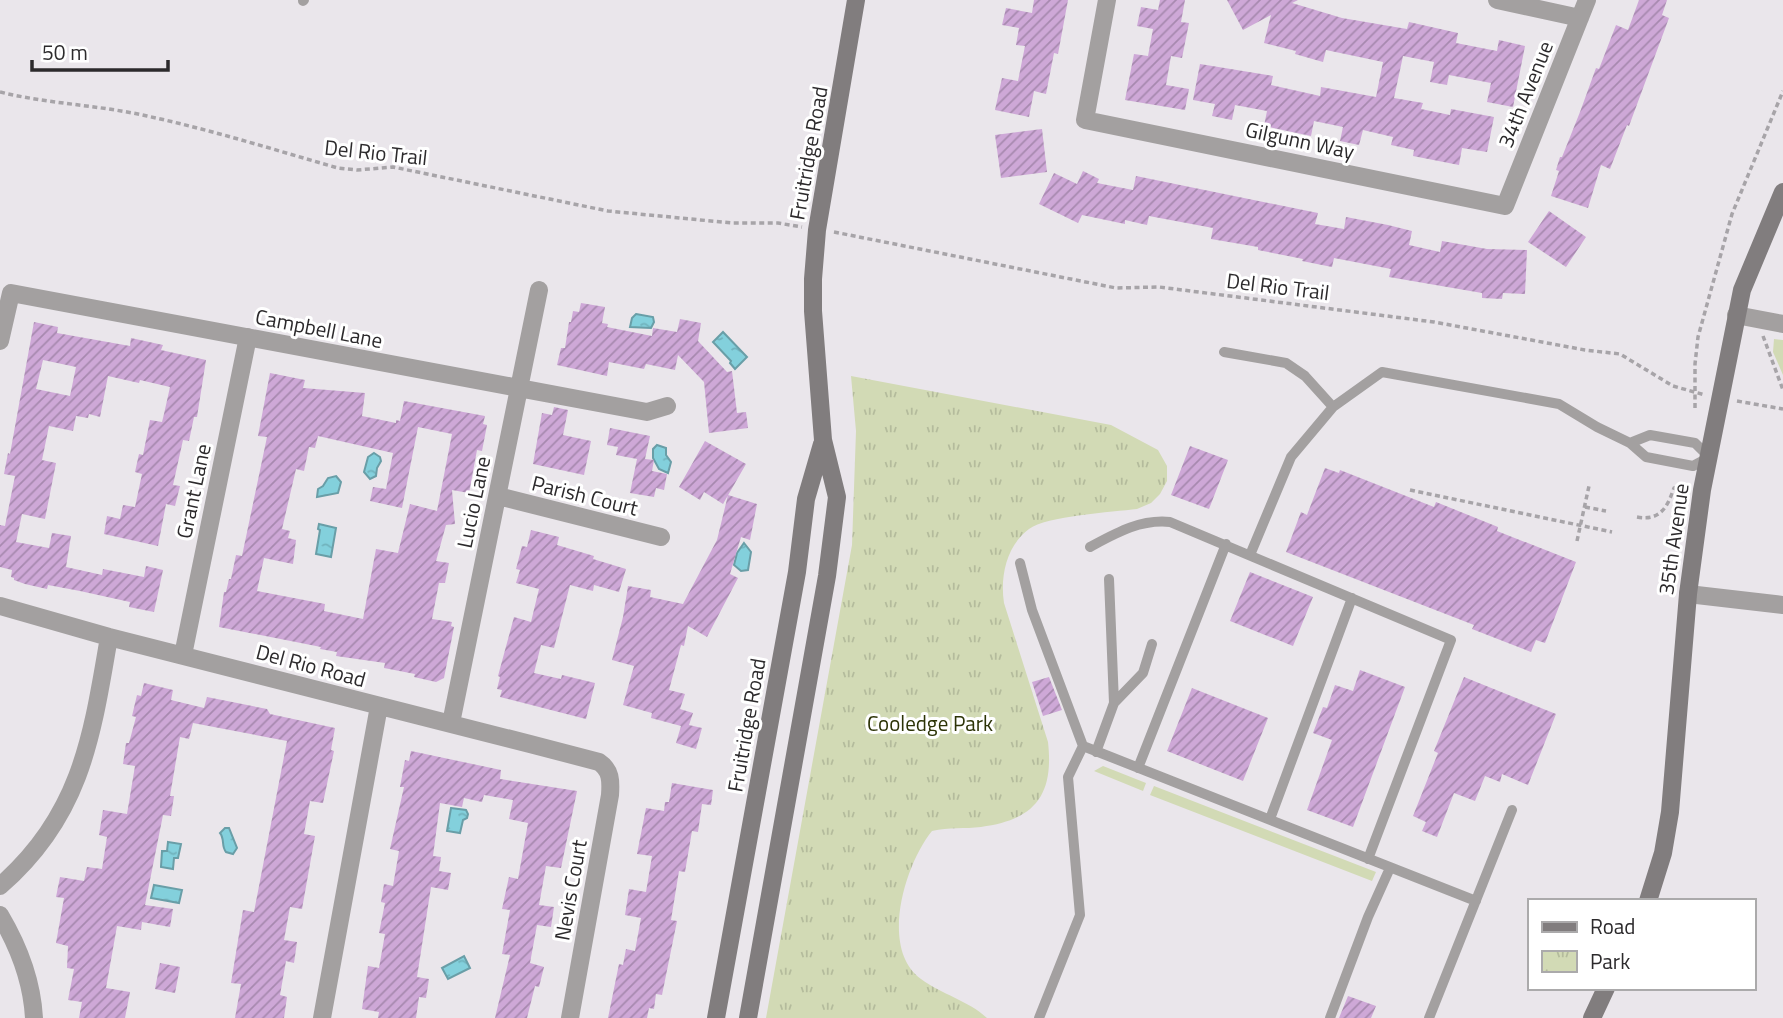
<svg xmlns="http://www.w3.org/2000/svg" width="1783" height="1018" font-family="'Titillium Web',sans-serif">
<defs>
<pattern id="park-tufts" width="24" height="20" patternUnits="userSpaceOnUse" patternTransform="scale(1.75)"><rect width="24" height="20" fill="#d2dab5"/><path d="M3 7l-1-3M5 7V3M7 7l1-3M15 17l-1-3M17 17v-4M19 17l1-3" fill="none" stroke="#b4bb9c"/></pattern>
<pattern id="water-ripples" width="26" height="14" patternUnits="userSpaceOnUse" patternTransform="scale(1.75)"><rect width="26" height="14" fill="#83d0dc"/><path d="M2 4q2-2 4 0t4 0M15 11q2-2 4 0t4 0" fill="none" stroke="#71b3bd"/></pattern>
<pattern id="building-hatch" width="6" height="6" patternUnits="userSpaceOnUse" patternTransform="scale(1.75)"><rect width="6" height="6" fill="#cea8d7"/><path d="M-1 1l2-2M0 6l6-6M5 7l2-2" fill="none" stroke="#a789af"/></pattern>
</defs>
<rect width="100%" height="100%" fill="#eae6eb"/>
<path fill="#d2dab5" d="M1774,339L1783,340V375L1773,352Z
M1103,766L1146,783L1143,791L1094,771Z
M1154,786L1376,872L1372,881L1150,795Z"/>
<path fill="url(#park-tufts)" d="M851,376L1111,425L1158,450L1167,466V481L1160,494L1151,503L1137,509C1113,512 1046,516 1029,529C1006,546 1000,577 1004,603L1048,742C1054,795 1035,820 981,827C965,829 949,827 932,831C905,864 879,949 921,979C941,994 969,1001 987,1018H766L852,545L856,431Z"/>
<path fill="url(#water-ripples)" stroke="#699ea7" stroke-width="2" d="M636,314L653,317L654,322L651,328L630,327L632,318Z
M723,332L747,357L735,369L730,363L731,361L713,342Z
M657,445L666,448V455L671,462L668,473L659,469L653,458V449Z
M374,453L380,457L381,461L377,468L376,476L370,479L364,472L368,457Z
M336,476L341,482L338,493L317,497L318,489L323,486L328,478Z
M319,524L336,528L331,557L316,554L320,530L318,529Z
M744,543L751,552L748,570L741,571L734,565L737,553Z
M451,808L466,810L468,814L467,818L463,820L460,833L447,831Z
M225,828H229L237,848L233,854L226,852C221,846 225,839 220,833Z
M168,842L181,844L178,858H174L173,869L161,867L162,851H167Z
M154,885L182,890L179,903L151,898Z
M464,956L470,968L448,979L442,968Z"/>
<path fill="url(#building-hatch)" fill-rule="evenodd" d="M1034,0H1068L1058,54L1054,53L1046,94L1034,91L1029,117L995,110L1002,78L1018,81L1025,46L1016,45L1019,28L1002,25L1006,8L1032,13Z
M1160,0H1185L1181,22L1189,23L1182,58L1171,56L1166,85L1189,89L1185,110L1125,100L1134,54L1148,56L1153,29L1137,26L1141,7L1158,10Z
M1227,0H1298L1292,3L1342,18L1407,29L1409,22L1458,33L1456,43L1497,51L1499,40L1525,46L1513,107L1487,102L1491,83L1449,75L1447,85L1430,82L1434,62L1403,56L1394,98L1423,103L1421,109L1450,115L1451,109L1494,117L1487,152L1462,148L1459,165L1413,156L1414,150L1391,145L1393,137L1363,130L1359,145L1340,141L1343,127L1314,121L1311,136L1264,126L1267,111L1235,105L1232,120L1212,116L1215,104L1193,100L1200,64L1273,76L1271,85L1320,96L1321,87L1376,97L1383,62L1326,50L1323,62L1295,54L1296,51L1264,43L1271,15L1243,30Z
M1639,0H1667L1662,15L1669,18L1629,126L1627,125L1610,169L1601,165L1588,208L1551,196L1559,171L1556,170L1560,157H1562L1580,112L1596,68L1599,69L1616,25L1628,30Z
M1042,129L1047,172L1001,178L995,135Z
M1083,171L1099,179L1097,183L1133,190L1136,176L1318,213L1315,224L1344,229L1346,217L1388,225L1412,231L1409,245L1440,252L1442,241L1487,249L1527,250L1525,294L1503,293L1502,299L1482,298V293L1389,277L1391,269L1334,258L1332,267L1302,261L1303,259L1258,250V247L1211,239L1213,228L1149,216L1147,225L1125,220V224L1082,215L1078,223L1039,204L1054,173L1077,184Z
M1549,211L1586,237L1566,267L1528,242Z
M581,303L605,307L602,323L608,324L607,327L652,336L653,328L677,332L680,319L701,323L698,341L727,372L732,371L737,413L746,412L748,428L709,433L704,382L678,355L675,370L646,364L644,369L609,362L607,376L557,365L561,348H565L569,322H571L573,311L579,312Z
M34,322L58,327L57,333L130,346L131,338L163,345L161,350L206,360L197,417H194L189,441L183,440L173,485L180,486L175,506L166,504L158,546L104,534L107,516L120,519L123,505L135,507L142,474L135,472L139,454L143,455L150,420L162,422L164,414L170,387L140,380L139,383L108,376L100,417L89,414L88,418L76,416L73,431L49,426L42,460L56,463L45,519L22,514L16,542L49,548L52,533L71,536L66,567L102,575L103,569L144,577L146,566L163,570L154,612L129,607L130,602L80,591L48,585L47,589L25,584L14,580V578L11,577L12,570L0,567V525L5,526L15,476L4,474L8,453L10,454ZM43,360L76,367L70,396L36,389Z
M270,373L305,380L303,388L365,393L362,416L396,423V420L400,421L404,401L485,416L483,424L487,425L482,451L477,450L469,493L452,490L455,524L446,525L436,561L449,563L445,583H439L432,619L452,622L451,626L454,627L444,678L436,682L414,677L415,674L384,668L385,663L336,656L337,652L320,649L321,647L219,627L224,592H226L229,579H231L236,555L242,556L267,437L258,436ZM418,427L452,434L437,511L410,504L398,553L376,549L363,619L324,611L325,604L257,591L264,558L293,564L296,540L288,538L290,531L282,529L296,469L304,471L309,447L315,448L318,436L393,453L386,489L373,487L370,501L402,508Z
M554,407L568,410L563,435L591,441L584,475L533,464L542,413L552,415Z
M610,428L650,436L645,459L654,460L652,471L667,474L664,490L656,488L654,497L630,493L637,459L616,455L618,447L607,445Z
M705,441L746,464L723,504L704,492L700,500L679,487Z
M1190,446L1228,460L1209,509L1171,495Z
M1325,468L1339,473L1340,470L1434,507L1436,502L1498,527L1497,531L1576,562L1545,643L1536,640L1531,652L1472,629L1474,625L1286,552L1301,512L1307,515Z
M728,495L757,504L750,540L741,537L730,574L738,578L707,637L688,626L684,646L681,645L669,690L685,694L680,709L693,713L689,725L702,728L696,749L676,743L681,726L651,718L652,713L623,705L634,666L612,660L623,617L628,586L651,590L650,597L683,604L717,540Z
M531,530L559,537L557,545L594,556L593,559L626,569L619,592L594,585L593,591L570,585L554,648L541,645L534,673L561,679L562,675L595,683L586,719L500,697L502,690L497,689L500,677L498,676L514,617L531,622L539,589L516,583L520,570L516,569L522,546L527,547Z
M1250,572L1313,597L1293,646L1230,621Z
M1360,670L1405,687L1353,827L1307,810L1332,740L1313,733L1323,707L1327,708L1335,685L1353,691Z
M1049,677L1062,710L1043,716L1032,682Z
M1464,677L1556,714L1528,785L1502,774L1500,782L1485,776L1475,801L1454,793L1437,837L1422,831L1426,822L1413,816L1438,753L1434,751Z
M144,683L173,690L171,700L204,708L207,697L267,709L270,714L335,728L331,750L334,751L323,803L310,801L304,834L315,836L302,909L290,907L284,940L297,942L294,963L286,961L280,995L287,997L284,1018H235L241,984L231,983L243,910L254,912L287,741L193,723L189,739L180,737L170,796H174L171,816L163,815L145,905L173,909L170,927L142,922L141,930L117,926L106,988L130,992L125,1018H79L82,1002L68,1000L74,969L67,968L68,946L56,943L64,898L56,897L60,877L84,881L87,867L102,869L107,837L99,835L103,810L127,814L135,766L123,764L126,743H129L136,717L132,716L137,695L141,696Z
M1192,688L1268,718L1243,781L1167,751Z
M411,751L501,770L500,779L577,791L561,868L546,866L539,905L554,907L551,927L537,925L530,963L544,967L539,987L535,986L527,1018H495L510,955L502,954L510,910L502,909L509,877L518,879L528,823L509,819L513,800L484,795L482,802L464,798L462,807L440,803L433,856L441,857L439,871L451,873L448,890L431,887L417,977L429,979L426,998L419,997L416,1018H378L379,1012L362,1009L368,966L379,968L385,934L379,933L385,903L381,902L384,884L393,886L399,851L390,849L404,787H400L405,760L409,761Z
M672,783L713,790L711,805L702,804L698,832L692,831L685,872L679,871L671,920L677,921L662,995L656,994L654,1009L649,1008L647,1018H608L619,964L623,965L626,949L635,951L641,918L625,915L629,889L646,892L652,856L637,854L646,808L664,811L665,802H669Z
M160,963L180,967L175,993L155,989Z
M1348,996L1376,1006L1371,1018H1339Z"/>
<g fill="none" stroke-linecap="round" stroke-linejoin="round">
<path stroke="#a7a4a8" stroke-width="3.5" stroke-dasharray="5 3.5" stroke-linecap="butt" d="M0,92C49,104 99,105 147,116C212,130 275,150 338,168L357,170L393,167L608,211L732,223H778L802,227
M834,232L1116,288L1159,287L1434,322L1585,350L1620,354L1673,386L1705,395
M1763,336L1783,390
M1737,401L1783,409
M1695,408V364L1698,337L1732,214L1783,91
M1410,490L1612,532
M1585,507L1606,511
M1637,517C1660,521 1667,508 1674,488H1681
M1577,541L1589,486"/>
<path stroke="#a3a0a0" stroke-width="10" d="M303,1L304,0
M1224,352L1286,363L1305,376L1333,407
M1630,443L1650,435L1695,443L1708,456
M1090,547C1116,533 1140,519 1170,522L1451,640L1368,859
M1250,555L1291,457L1333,407L1382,372L1559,404L1597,427L1630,443L1646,457L1693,466L1708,458
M1020,563L1032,610L1083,746L1476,901
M1114,703L1143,673L1152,644
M1096,752L1114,703L1109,579
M1138,768L1226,544
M1270,819L1352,598
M1039,1018L1080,915L1068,777L1083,746
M1330,1018L1368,917L1390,868
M1429,1018L1512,810"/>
<path stroke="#a3a0a0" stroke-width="18" d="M1107,0L1085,120L1505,206L1587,0
M1497,0L1580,18
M1736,315L1783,324
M0,341L11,293L647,412L667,406
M498,496L661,537
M1688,594L1783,605
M0,606L109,637L530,744L599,762C611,770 611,781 610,795L570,1018
M183,655L248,337
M451,723L539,290
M0,886C81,816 92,737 109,637
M0,915C19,947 32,981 34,1018
M322,1018L379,706"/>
<path stroke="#817d7e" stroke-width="18" d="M1648,901L1663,853L1670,812L1688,594L1702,490L1742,290L1783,192
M716,1018L797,572L806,499L822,444
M748,1018L827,576L837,497L823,440L813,311V279L817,230L856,0
M1592,1018L1606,988"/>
</g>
<g text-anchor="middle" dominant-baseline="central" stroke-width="6" stroke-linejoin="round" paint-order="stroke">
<g font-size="21" fill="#2c2a2c" stroke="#fff">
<text transform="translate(1525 94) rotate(-68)">34th Avenue</text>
<text transform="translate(1300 140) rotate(12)">Gilgunn Way</text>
<text transform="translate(376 152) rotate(6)">Del Rio Trail</text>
<text transform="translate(808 153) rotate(-80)">Fruitridge Road</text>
<text transform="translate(1278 286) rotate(7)">Del Rio Trail</text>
<text transform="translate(319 328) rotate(11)">Campbell Lane</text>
<text transform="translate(193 491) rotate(-78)">Grant Lane</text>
<text transform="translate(585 495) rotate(14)">Parish Court</text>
<text transform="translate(473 502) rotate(-78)">Lucio Lane</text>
<text transform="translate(1673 539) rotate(-82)">35th Avenue</text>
<text transform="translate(311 665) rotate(15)">Del Rio Road</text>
<text transform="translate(746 725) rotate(-80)">Fruitridge Road</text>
<text transform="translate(570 890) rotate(-80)">Nevis Court</text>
</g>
<g font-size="21" fill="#2c3306" stroke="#fff">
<text x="930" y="723">Cooledge Park</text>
</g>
</g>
<rect x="1528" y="899" width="228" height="91" fill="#ffffff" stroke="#abaaab" stroke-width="2"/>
<rect x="1542" y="922" width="35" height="10" fill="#817d7e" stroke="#abaaab" stroke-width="2"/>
<text x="1590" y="934" font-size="21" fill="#2c2a2c">Road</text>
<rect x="1542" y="951" width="35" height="21" fill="url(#park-tufts)" stroke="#abaaab" stroke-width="2"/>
<text x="1590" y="969" font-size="21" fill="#2c2a2c">Park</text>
<path d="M32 60v10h136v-10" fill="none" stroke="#2c2a2c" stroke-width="3.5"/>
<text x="42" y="60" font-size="21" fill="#2c2a2c" stroke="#ffffff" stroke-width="5" paint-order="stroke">50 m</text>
</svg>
